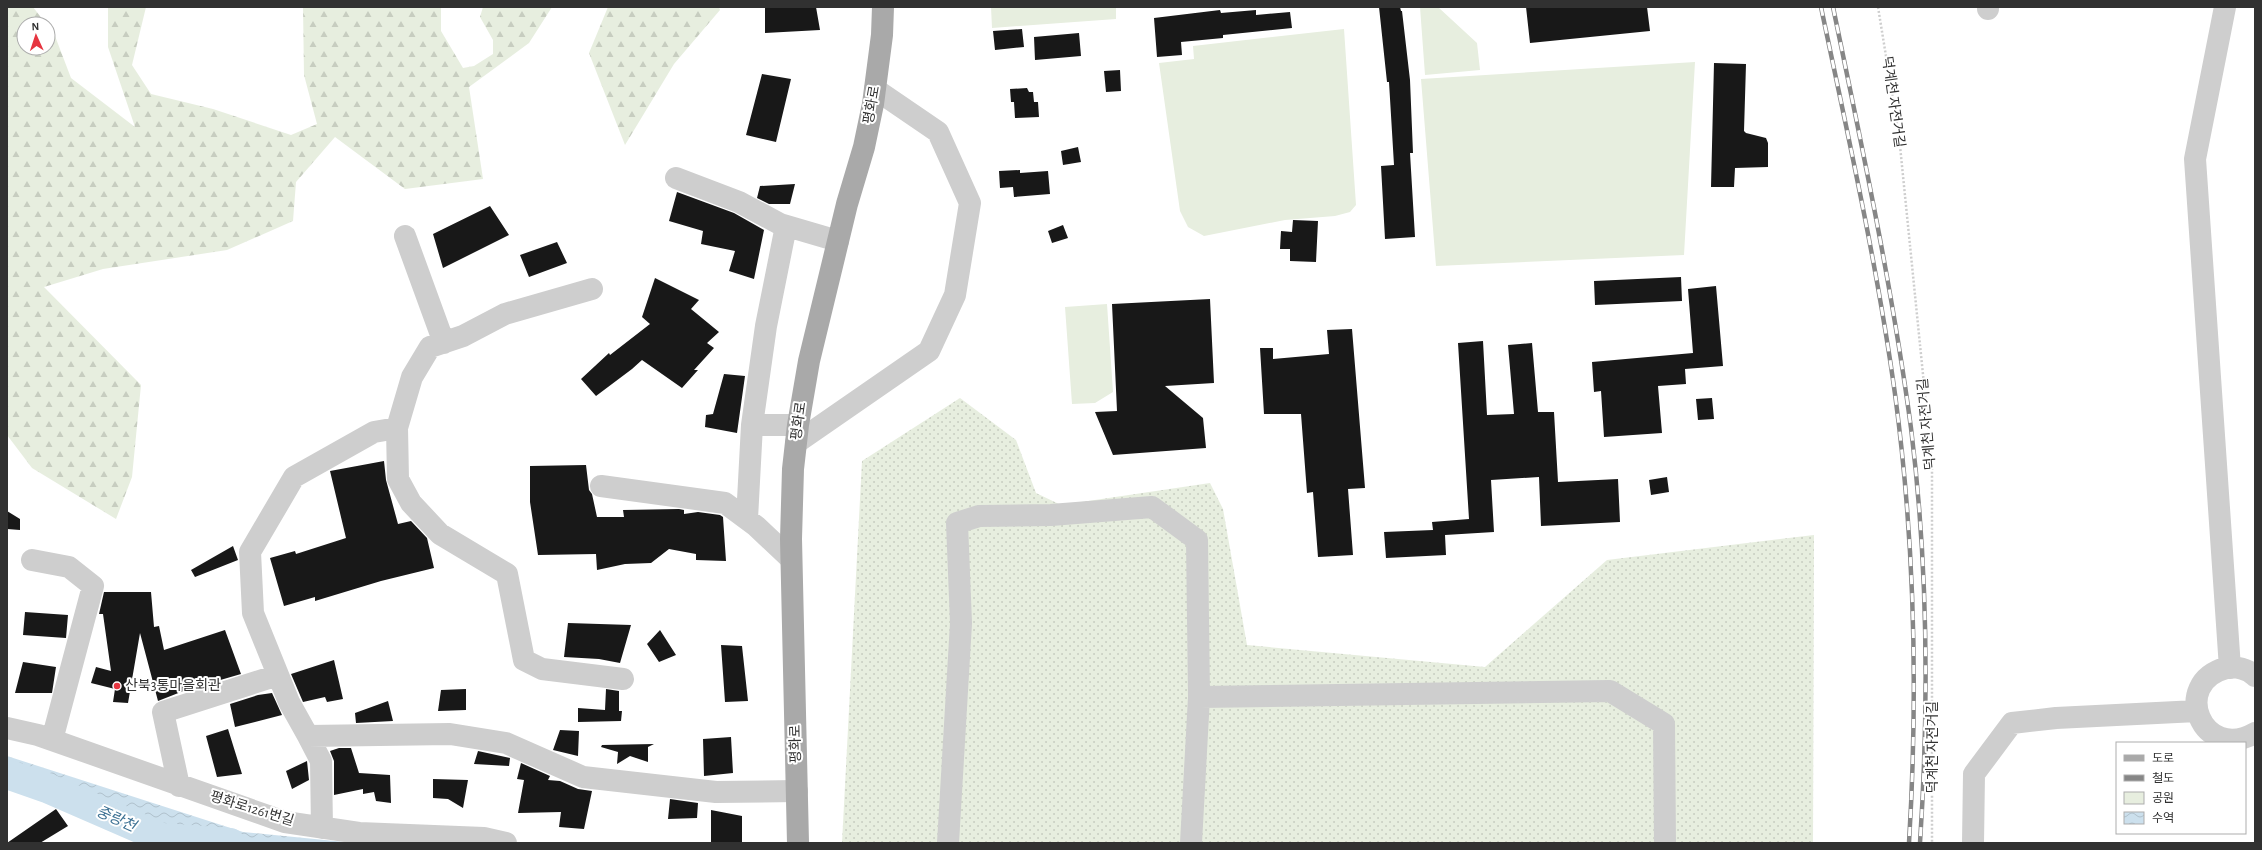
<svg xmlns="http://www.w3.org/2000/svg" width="2262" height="850" font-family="'Alegreya Sans','Noto Sans KR',sans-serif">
<defs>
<pattern id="green-dots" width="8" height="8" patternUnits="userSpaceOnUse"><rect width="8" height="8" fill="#e7eedf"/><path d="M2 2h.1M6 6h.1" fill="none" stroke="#c7cdc0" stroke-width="1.8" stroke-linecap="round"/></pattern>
<pattern id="forest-firs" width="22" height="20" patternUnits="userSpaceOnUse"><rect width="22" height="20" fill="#e7eedf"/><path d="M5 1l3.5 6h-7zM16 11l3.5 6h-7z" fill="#c7cdc0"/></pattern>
<pattern id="water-waves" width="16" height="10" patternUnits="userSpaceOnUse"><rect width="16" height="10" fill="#cce0ed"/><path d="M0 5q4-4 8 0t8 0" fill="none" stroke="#b0c1cc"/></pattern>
</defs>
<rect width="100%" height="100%" fill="#fff"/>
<path fill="url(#green-dots)" d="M960,398L1016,440L1036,493L1061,505L1210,483L1223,509L1247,645L1485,667L1607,560L1814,535L1813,843H842L862,461Z"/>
<path fill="url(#forest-firs)" d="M7,7H33L46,24H24V48H48V26L55,36L71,78L135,127L108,47V7H146L132,65L151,94L213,109L291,135L317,124L304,75L303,7H441V31L463,68L474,66L493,54V40L480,17L483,7H552L529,43L469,87L483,179L405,189L335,137L296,182L293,221L227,250L103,269L44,287L141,385L132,477L116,519L32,468L7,435Z
M608,7H719L720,10L674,64L625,145L589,53Z"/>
<path fill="#e7eedf" d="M991,7H1116V19L992,28Z
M1420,7H1438L1477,43L1480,70L1425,75Z
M1344,29L1356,205L1350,212L1335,216L1285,220L1204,236L1188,227L1180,211L1159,63L1194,59L1193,46Z
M1695,62L1684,255L1436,266L1421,79Z
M1107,304L1113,392L1095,403L1072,404L1065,307Z"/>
<path fill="url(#water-waves)" d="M7,756L243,832L355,843H188L7,779Z"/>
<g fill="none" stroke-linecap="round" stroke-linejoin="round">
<path stroke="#cce0ed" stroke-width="30" d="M7,774L47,788L162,838L230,843"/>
</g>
<path fill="#181818" d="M765,7H816L820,30L765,33Z
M1379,7H1400L1401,11H1402L1410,80L1413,153H1410L1415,237L1385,239L1381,166L1394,165L1389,82H1387Z
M1526,7H1647L1650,31L1530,43Z
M1220,10L1221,13L1256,10V15L1290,12L1292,28L1223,35V38L1181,42L1182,55L1157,57L1154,18Z
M1022,29L1024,47L995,50L993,31Z
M1079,33L1081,56L1035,60L1034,37Z
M1714,63L1746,64L1744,131L1746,133L1766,138L1768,143V167L1735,168L1734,187H1711Z
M1120,70L1121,91L1106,92L1104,71Z
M762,74L791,79L776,142L746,135Z
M1027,88L1029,92H1033L1034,102H1038L1039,117L1015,118L1014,102H1011L1010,89Z
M1078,147L1081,162L1063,165L1061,151Z
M1020,170V173L1048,171L1050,194L1014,197L1013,187L1000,188L999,171Z
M795,184L790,204H769L757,198L760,186Z
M677,192L734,213L764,230L754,279L729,271L735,251L701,244L703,231L669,221Z
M490,206L509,235L443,268L433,234Z
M1293,220L1318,221L1316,262L1290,261V249H1280L1281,231L1292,232Z
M1063,225L1068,238L1052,243L1048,231Z
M557,242L567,263L529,277L520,255Z
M1681,277L1682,301L1595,305L1594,281Z
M655,278L699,300L691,309L719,332L707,343L714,348L694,370H698L682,388L642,360L632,369L596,396L581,379L609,353L610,355L650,324L642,317Z
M1716,286L1723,366L1685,369L1686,384L1658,386L1662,433L1604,437L1601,391L1594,392L1592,362L1693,353L1688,289Z
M1210,299L1214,383L1165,386L1203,418L1206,448L1113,455L1095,412L1117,411L1112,304Z
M1352,329L1365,488L1348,489L1353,555L1318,557L1313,492L1307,493L1301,414H1264L1260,348H1273V359L1329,354L1327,330Z
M1483,341L1487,415L1514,414L1508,345L1532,343L1538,412H1554L1558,482L1618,479L1620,522L1541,526L1539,477L1491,480L1494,532L1445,535L1446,555L1386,558L1384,532L1433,530L1432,522L1469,519L1458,343Z
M724,374L745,376L737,433L705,427L706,415L713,414Z
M1712,398L1714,419L1698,420L1696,399Z
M384,461L386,480L398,524L411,521L427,538L434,568L381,581L315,601V597L284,606L270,558L295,551L296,554L346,538L330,471Z
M586,465L589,490L592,494L597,517H624L623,510L679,509L684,510V514L698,512L720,515L723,517L726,561L696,560V554L669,549L651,563L625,564L597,570L596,554L538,555L530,502V466Z
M1667,477L1669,492L1651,495L1649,480Z
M7,511L20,519V530L7,529Z
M233,546L238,560L195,577L191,570Z
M104,592H151L154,627L159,626L164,650L225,630L241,674L186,690L158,701L140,633L128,703L113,702L115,689L91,683L96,667L111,671L103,614H99Z
M25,612L68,615L66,638L23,635Z
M568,623L631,625L620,663L599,659L564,657Z
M660,630L676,655L659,662L647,644Z
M721,645L742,646L748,701L725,702Z
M334,660L343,699L327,702L325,697L303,702L291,674Z
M23,662L56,667L52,693H15Z
M466,689V710L438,711L441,690Z
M606,689L619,691V711H622L621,721L578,722V708L605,710Z
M272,693L282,715L235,727L230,704L258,695Z
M388,701L393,721L356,723L355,713Z
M228,729L242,774L217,777L206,736Z
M560,730L579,731L578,756L553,750Z
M731,737L733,773L704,776L703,739Z
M654,744L648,747V762L630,756L617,764L618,752L601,747L602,745Z
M339,748H351L359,773L390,775L391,803L376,801L374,792L363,794V789L334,795V761L330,751Z
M478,751L510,758L509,766L474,764Z
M307,761L309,780L292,789L286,771Z
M521,763L550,776L548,780L560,781L578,789L592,791L584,829L559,827L561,812L518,813L524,780L517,779Z
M433,779L468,780L463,808L448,799L433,798Z
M670,799L698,803L697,818L668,819Z
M56,809L68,826L40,843H7Z
M711,810L742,816V843H711Z"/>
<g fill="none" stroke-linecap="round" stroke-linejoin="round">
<path stroke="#cecece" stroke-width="2.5" stroke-dasharray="2 2" stroke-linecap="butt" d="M1878,7L1899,136L1932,464V843"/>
<path stroke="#cecece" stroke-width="22" d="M2225,7L2195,159L2230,668
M1988,9V7
M676,178L739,202L780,224L838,241
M786,226L766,326L752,425H798
M405,236L444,343
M592,289L505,314L463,336L430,347L412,377L397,428L398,479L411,503L440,534L507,574L524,660L542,669L623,679
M397,428L374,432L294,477L250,552L253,613L289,702L308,736L450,734L506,743L583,777L716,792L797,791
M796,443L929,351L955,295L970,203L938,132L875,89
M601,486L725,503L756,526L791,559
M747,519L752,425
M32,560L69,567L93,586L52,740
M2255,676C2248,669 2236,666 2226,668C2170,683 2202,763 2255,733
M1199,697L1610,691L1664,724L1665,843
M7,728L38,735L285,822L359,833L484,838L506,843
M308,736L321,761L322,828
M179,786L163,712L278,675
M948,843L961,623L957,523L979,516L1051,515L1152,507L1197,540L1199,697L1191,843
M1973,843L1974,774L2012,723L2056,718L2197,711"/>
<path stroke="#a9a9a9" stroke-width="22" d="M798,843L791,539L793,469L798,425L809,361L847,204L864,147L873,104L882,35L883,7"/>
<defs>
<path id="rail" d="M1821,7C1848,136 1877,264 1895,394C1915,543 1918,693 1909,843
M1833,7C1862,147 1892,286 1911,428C1928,565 1929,705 1920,843"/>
</defs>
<use href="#rail" stroke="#868686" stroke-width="4.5"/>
<use href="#rail" stroke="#fff" stroke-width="3" stroke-dasharray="9" stroke-linecap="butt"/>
</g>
<circle fill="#e63540" stroke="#fff" stroke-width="1.5" cx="117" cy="686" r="4"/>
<g text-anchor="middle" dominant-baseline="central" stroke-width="4" stroke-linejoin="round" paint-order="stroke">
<g font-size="14" fill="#313131" stroke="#fff">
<text transform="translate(1893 102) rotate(82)">덕계천 자전거길</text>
<text transform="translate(872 105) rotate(-80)">평화로</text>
<text transform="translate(799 421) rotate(-82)">평화로</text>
<text transform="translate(1927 424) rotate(-95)">덕계천 자전거길</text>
<text transform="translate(796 744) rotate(-91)">평화로</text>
<text transform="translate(1933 747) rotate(-90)">덕계천 자전거길</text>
<text transform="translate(252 809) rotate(17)">평화로1261번길</text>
</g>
<g font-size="14" fill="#313131" stroke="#fff" text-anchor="start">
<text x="125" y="686">산북3통마을회관</text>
</g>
<g font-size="15" font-style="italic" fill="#3e7294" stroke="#fff">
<text transform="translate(116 819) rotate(24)">중랑천</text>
</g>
</g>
<rect width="2262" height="850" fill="none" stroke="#313131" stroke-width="16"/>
<rect x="2116" y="742" width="130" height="92" fill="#ffffff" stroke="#adadad"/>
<rect x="2124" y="755" width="20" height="6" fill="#a9a9a9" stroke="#adadad"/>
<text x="2152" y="762" font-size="12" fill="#313131">도로</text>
<rect x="2124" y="775" width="20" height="6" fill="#868686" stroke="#adadad"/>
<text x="2152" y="782" font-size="12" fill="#313131">철도</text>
<rect x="2124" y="792" width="20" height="12" fill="#e7eedf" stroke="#adadad"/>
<text x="2152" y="802" font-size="12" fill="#313131">공원</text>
<rect x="2124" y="812" width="20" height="12" fill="url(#water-waves)" stroke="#adadad"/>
<text x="2152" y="822" font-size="12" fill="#313131">수역</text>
<g transform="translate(36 36) rotate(357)"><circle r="19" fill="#ffffff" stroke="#adadad"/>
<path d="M0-3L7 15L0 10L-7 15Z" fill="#e63540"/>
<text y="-6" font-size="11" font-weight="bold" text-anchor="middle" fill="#313131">N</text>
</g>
</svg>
